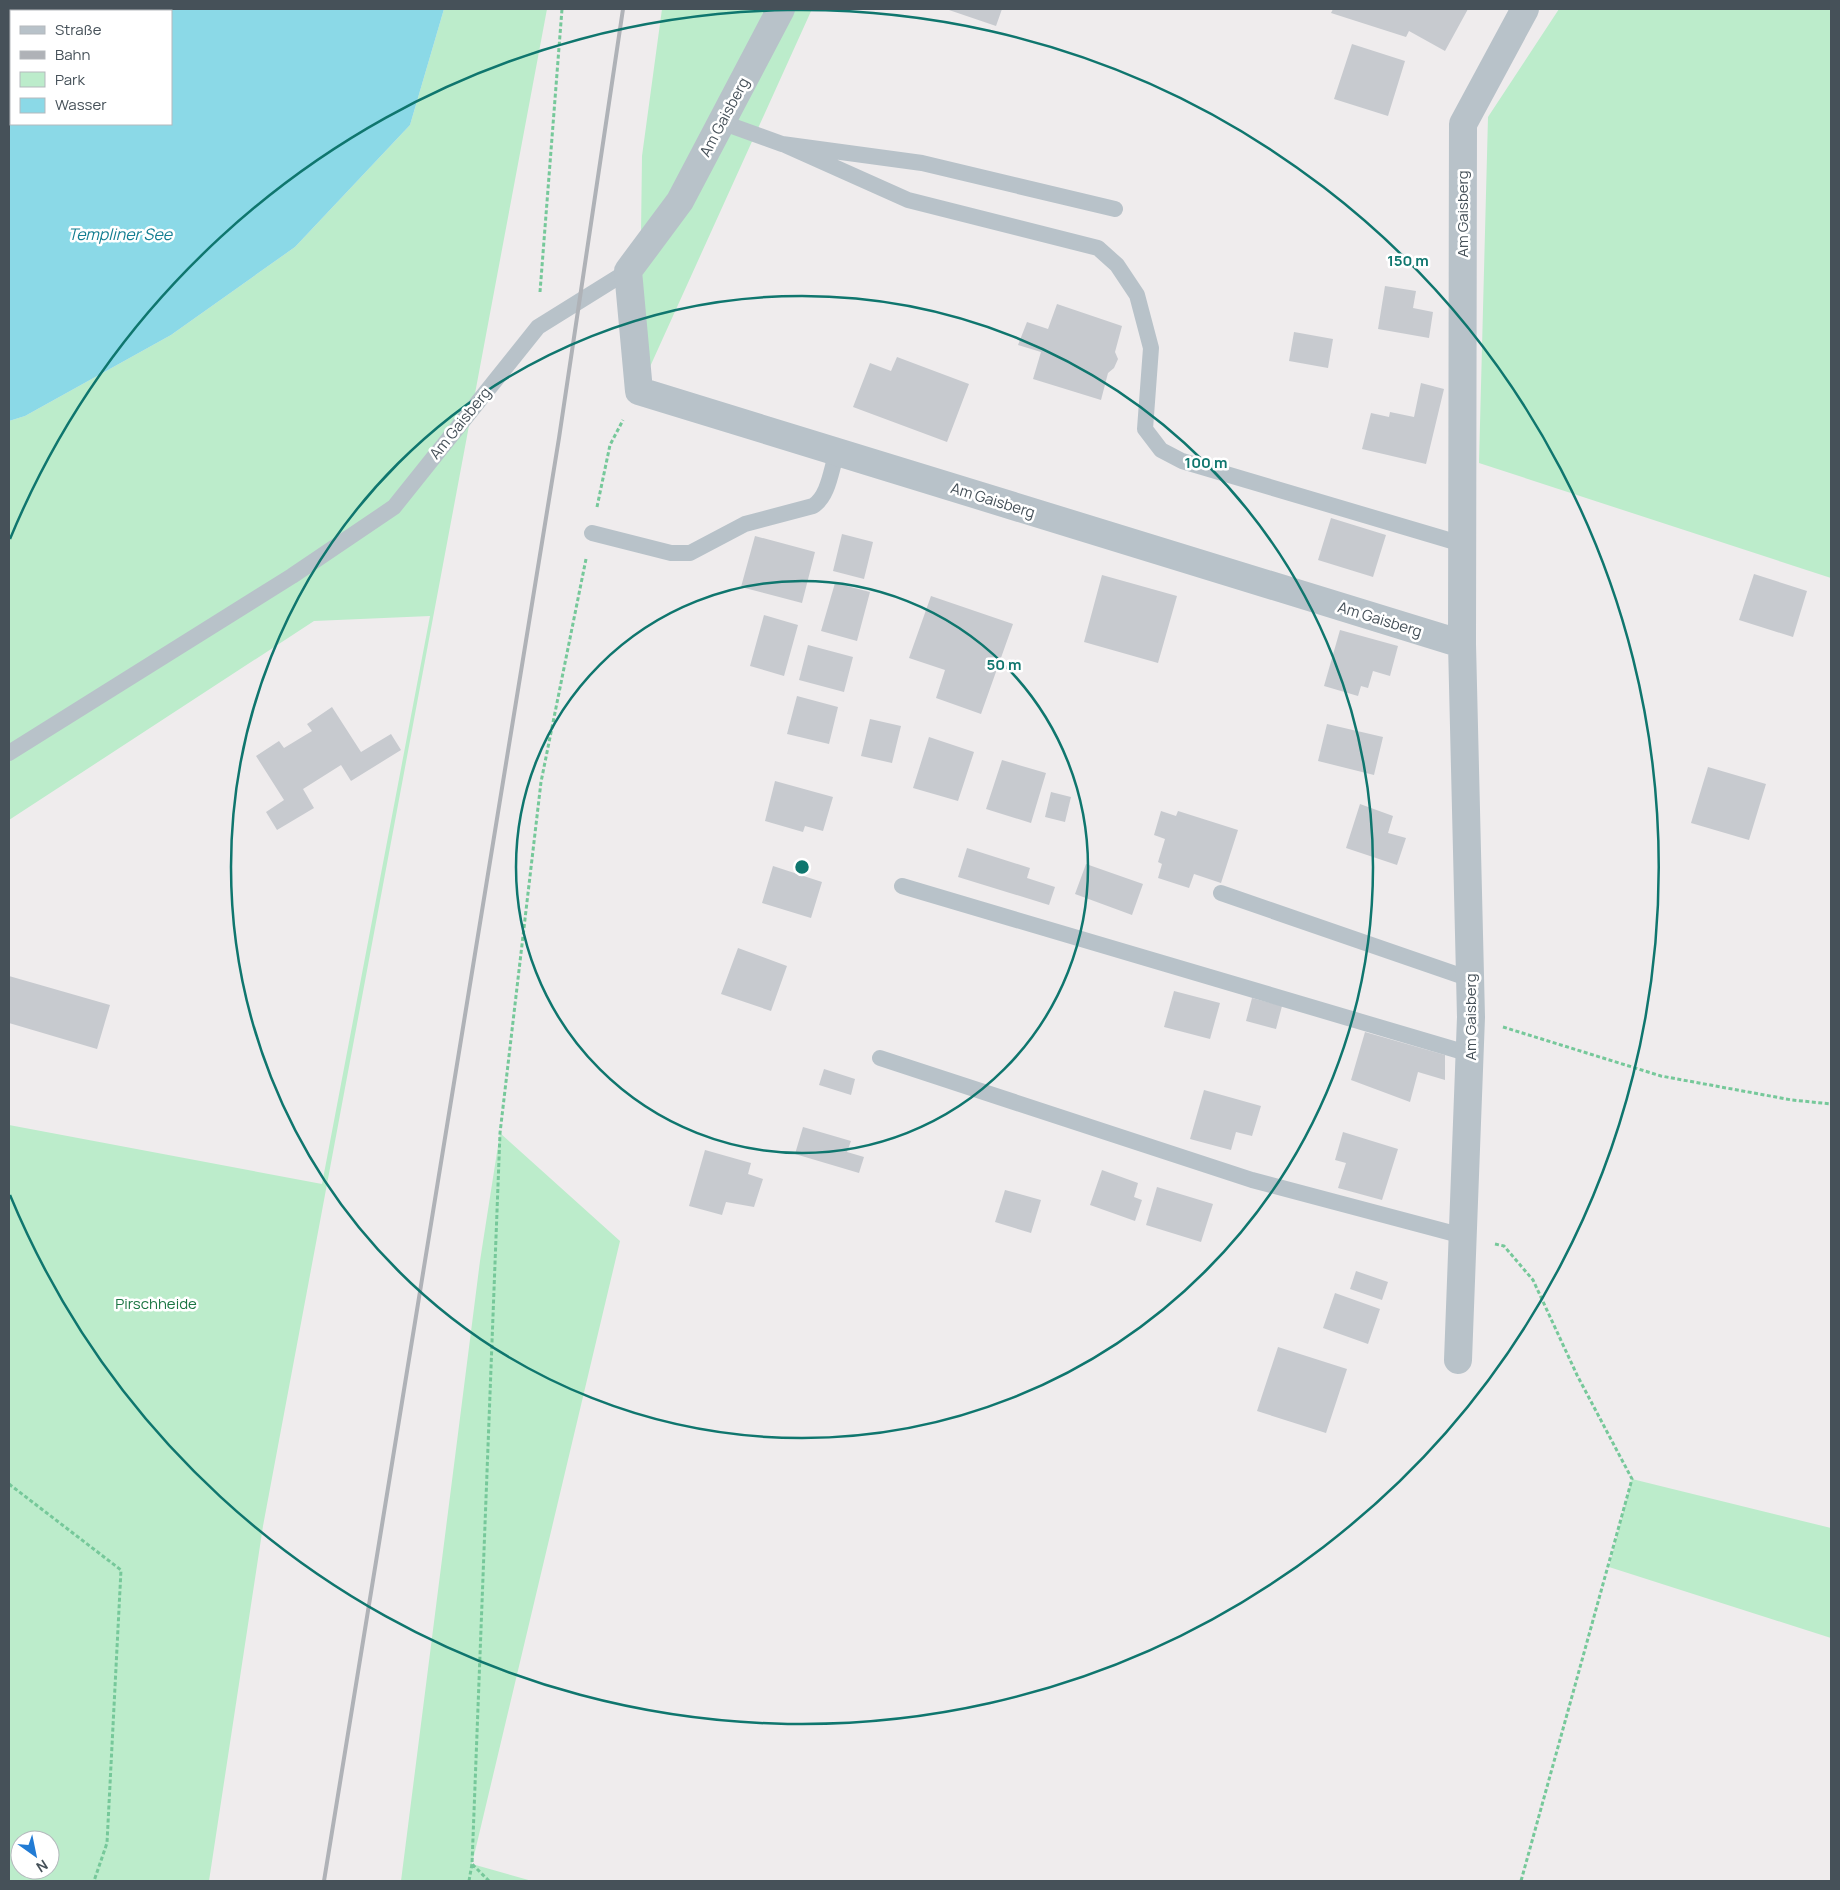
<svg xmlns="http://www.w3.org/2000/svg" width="1840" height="1890" font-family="Manrope,sans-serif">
<rect width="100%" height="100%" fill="#efeced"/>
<path fill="#bceccb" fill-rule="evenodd" d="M444,9H547L263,1526L209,1881H9V1125L322,1184L430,616L314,621L9,820V421L25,416L171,335L295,247L410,125ZM20,1840H50V1870H20Z
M662,9H812L639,391L642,156Z
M1559,9H1831V578L1479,463L1488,117Z
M500,1133L620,1241L472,1864L532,1881H401L480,1261Z
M1632,1479L1831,1528V1638L1609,1567Z"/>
<path fill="#8bd9e7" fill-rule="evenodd" d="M9,9H444L410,125L295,247L171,335L25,416L9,421ZM11,11H171V124H11Z"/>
<path fill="#c7cacf" d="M946,9H1002L996,26Z
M1333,9H1468L1445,51L1409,31L1406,37L1331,13Z
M1352,44L1405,61L1388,116L1334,99Z
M1385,286L1416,291L1413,308L1433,312L1429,338L1378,329Z
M1057,304L1122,326L1115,352L1118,359L1114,368L1108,373L1101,400L1033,379L1041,352L1018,345L1027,322L1048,329Z
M1294,332L1333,339L1328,368L1289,361Z
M897,357L969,384L947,442L853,407L870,363L891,371Z
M1421,383L1444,389L1426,464L1362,449L1371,413L1389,417L1390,412L1414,417Z
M1331,518L1386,535L1373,577L1318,560Z
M842,534L873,542L864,579L833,571Z
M755,536L815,552L802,603L741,587Z
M1754,574L1807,591L1793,637L1739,620Z
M1102,575L1177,596L1158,663L1084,642Z
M835,583L870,592L857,641L821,631Z
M931,596L1013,624L981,714L936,698L945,670L909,658Z
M764,615L798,625L784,676L750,666Z
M1340,630L1398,646L1390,676L1373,671L1368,688L1361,686L1358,696L1324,686Z
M808,645L853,657L844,692L799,680Z
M797,696L838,707L829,744L787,734Z
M332,707L361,752L391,734L401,750L351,781L341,765L303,789L314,808L277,830L266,812L284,800L256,756L279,741L284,748L312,731L307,724Z
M870,719L901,726L892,763L861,756Z
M1327,724L1383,737L1374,775L1318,761Z
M929,737L974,752L958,801L913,788Z
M1002,760L1046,773L1031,823L986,809Z
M1708,767L1766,784L1749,840L1691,823Z
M775,781L833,797L823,831L805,826L803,832L765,821Z
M1051,792L1071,797L1065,822L1045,817Z
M1360,804L1393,816L1388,833L1406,838L1397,865L1346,848Z
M1161,811L1176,816L1178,811L1238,830L1221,883L1194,874L1189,888L1158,878L1162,864L1158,862L1165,839L1154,835Z
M967,848L1030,868L1027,878L1055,887L1049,905L958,877Z
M1086,864L1143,884L1132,915L1075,894Z
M773,866L822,882L811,918L762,903Z
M738,948L787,966L771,1011L721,994Z
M9,976L110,1005L97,1049L9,1023Z
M1174,991L1220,1003L1210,1039L1164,1027Z
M1252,998L1282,1006L1276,1029L1246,1021Z
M1365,1032L1445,1055V1080L1418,1072L1410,1102L1351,1080Z
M824,1069L855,1079L851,1095L819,1085Z
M1204,1090L1261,1106L1252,1136L1236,1132L1231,1150L1190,1139Z
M803,1127L851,1141L847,1152L864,1157L859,1173L795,1154Z
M1343,1132L1398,1149L1382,1200L1338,1188L1346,1163L1335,1160Z
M705,1150L751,1163L748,1174L763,1179L754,1207L726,1202L722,1215L689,1206Z
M1102,1170L1138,1183L1134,1197L1142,1200L1135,1221L1090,1205Z
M1157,1187L1213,1204L1201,1242L1146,1225Z
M1005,1190L1041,1200L1031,1233L995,1222Z
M1356,1271L1388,1282L1382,1300L1350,1289Z
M1335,1293L1380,1309L1368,1344L1323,1328Z
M1278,1347L1347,1369L1326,1433L1257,1411Z"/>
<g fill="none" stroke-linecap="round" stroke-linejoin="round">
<path stroke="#76c89a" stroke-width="3" stroke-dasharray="4 2.5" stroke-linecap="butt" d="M540,292L562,9
M597,507L610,445L623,420
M1503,1027L1661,1076L1792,1100L1831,1104
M1495,1244L1504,1246L1533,1280L1577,1375L1632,1479L1521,1881
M9,1484L121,1570L107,1843L94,1881
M469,1881L472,1864
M489,1881L472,1864L500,1133L541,782L586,559"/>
<path stroke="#b8c2c9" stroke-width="16" d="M721,122L782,144L922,163L1115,209
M785,145L908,200L1098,248L1117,265L1137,295L1151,348L1145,429L1161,450L1182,461L1462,544
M592,533L671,553H690L745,524L813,506C829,496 831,469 837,452
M9,753L292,576L394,507L538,327L628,271
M902,886L1470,1054
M1221,893L1470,979
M880,1058L1252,1180L1463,1236"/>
<path stroke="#b8c2c9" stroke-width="28" d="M781,9L680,201L628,271L639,391L1462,644
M1458,1360L1471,1017L1462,644L1463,124L1525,9"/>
<path stroke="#afb2b7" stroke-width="4" d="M324,1881L559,438L623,9"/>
</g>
<g fill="none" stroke="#0f766e" stroke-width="2.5">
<circle cx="802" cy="867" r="286"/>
<circle cx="802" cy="867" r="571"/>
<path d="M10 539A857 857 0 1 1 10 1195"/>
</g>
<g text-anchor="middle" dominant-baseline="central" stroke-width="5" stroke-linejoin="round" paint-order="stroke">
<g font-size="15" fill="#465159" stroke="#fff">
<text transform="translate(724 117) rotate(-62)">Am Gaisberg</text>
<text transform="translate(1462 214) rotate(-90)">Am Gaisberg</text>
<text transform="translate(460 423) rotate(-51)">Am Gaisberg</text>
<text transform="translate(993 500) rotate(17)">Am Gaisberg</text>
<text transform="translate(1380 619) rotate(17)">Am Gaisberg</text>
<text transform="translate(1470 1017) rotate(-90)">Am Gaisberg</text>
</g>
<g font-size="15" fill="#1b7643" stroke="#fff">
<text x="156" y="1303">Pirschheide</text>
</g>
<g font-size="16" font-style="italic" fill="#137e91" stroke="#fff">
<text x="120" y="234">Templiner See</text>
</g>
</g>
<circle cx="802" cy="867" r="8" fill="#0f766e" stroke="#fff" stroke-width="2.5"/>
<g font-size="15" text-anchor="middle" font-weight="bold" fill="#0f766e" stroke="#fff" stroke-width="5" stroke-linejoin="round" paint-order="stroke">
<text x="1408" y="266">150 m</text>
<text x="1206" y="468">100 m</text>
<text x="1004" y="670">50 m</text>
</g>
<rect width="1840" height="1890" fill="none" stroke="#465159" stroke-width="20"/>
<rect x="10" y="10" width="162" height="115" fill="#ffffff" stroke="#b5b9bd"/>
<rect x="20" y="26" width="25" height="8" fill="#b8c2c9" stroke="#b5b9bd"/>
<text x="55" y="35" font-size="15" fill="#465159">Straße</text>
<rect x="20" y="51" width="25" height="8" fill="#afb2b7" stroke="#b5b9bd"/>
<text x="55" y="60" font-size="15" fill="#465159">Bahn</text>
<rect x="20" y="72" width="25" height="15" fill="#bceccb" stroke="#b5b9bd"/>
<text x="55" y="85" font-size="15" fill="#465159">Park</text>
<rect x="20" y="98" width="25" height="15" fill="#8bd9e7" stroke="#b5b9bd"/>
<text x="55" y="110" font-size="15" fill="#465159">Wasser</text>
<g transform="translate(35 1855) rotate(147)"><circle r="24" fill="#ffffff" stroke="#b5b9bd"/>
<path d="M0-4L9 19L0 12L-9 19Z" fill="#217bd4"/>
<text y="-8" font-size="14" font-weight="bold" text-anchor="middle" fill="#465159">N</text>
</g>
</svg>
